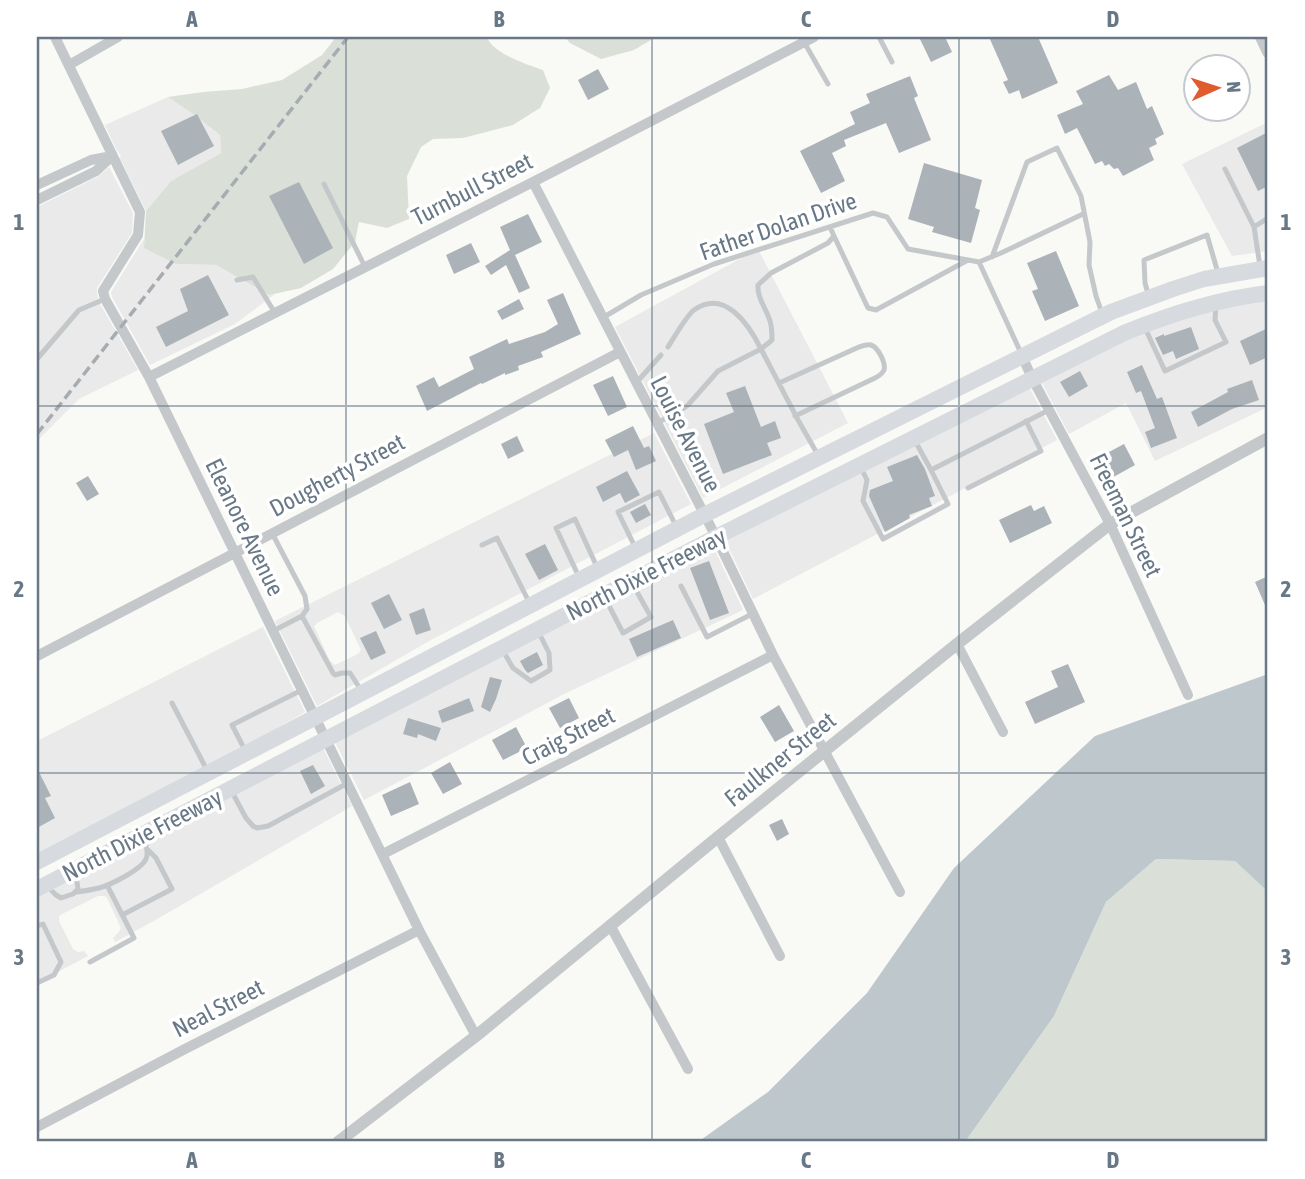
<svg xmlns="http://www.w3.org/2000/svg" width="1305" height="1179" font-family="'Asap Condensed',sans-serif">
<rect width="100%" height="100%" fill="#f9f9f6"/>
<path fill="#e9eae9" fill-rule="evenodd" d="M168,97L193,114L220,135L221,153L171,181L146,211L120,158L121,156L116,149L105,125Z
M1268,122V251L1232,256L1182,164Z
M109,167L133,213L132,233L97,288V292L99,302L138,370L79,399L37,441V207L99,176Z
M144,239L145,248L176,264L216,265L268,295L275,294L235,324L150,365L112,297L111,292Z
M758,249L848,423L703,498L615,327Z
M1268,299V407L1155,461L1126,403L1069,434L1041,381L1127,338L1213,309Z
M1029,387L1057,440L753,599L725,540Z
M654,433L691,504L429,641L317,706L275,621ZM338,612L345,616L361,650L358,654L335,665L330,661L314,626L317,623Z
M713,546L743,610L566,693L364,800L335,742Z
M263,627L305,712L274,730L37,853V741Z
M323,748L352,806L152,922L115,942L113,938L119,932L121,928L107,898L104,896H98L62,914L59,916V921L73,949L78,952L84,951L88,956L37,983V898L106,863Z"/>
<path fill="#dae0d7" d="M336,37H487C492,53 528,65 543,70L550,88L540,108L513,125L463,138L433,139L421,147L407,176L409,219L387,228L359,222L355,242L333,269L301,288L269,295L216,265L176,264L144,248L146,211L171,181L221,153L220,135L193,114L168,97L203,92L242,89L282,80L322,55Z
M565,37H656L634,50L601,59L570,43Z
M1156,859L1235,861L1268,892V1142H965L1054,1016L1106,902Z"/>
<path fill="#bec8cc" d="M1268,674V892L1235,861L1156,859L1106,902L1054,1016L965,1142H698L768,1092L867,993L954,868L1095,736Z"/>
<path fill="#abb3b8" d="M919,37H945L952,52L931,62Z
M989,37H1038L1058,83L1022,99L1019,90L1009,94L1003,82L1008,80Z
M598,69L609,89L588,100L578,80Z
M1109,75L1118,90L1136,82L1147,109L1152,106L1164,134L1155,139L1157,144L1149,148L1154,160L1123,176L1118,168L1114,169L1109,164L1105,166L1102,161L1095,164L1077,128L1065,134L1057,115L1083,104L1076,91Z
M910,76L918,96L914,98L931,140L899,153L886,123L844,140L846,146L832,153L845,181L821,193L800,151L855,124L850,112L870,103L866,94Z
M197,114L214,146L178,165L161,131Z
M1268,132V186L1258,191L1237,148Z
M924,163L982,180L975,208L980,210L971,243L932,232L934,227L908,219Z
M299,182L333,248L304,264L269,196Z
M528,214L542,242L515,255L530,288L519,293L506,265L491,275L485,266L510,250L500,227Z
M471,243L480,262L454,274L446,255Z
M1056,251L1079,306L1045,321L1032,291L1038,289L1027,263Z
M208,275L229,315L166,347L156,327L188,311L180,289Z
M563,293L581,334L541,352L543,357L518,366L519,370L505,375V373L482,384L481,383L427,411L416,386L434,377L439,387L474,369L469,357L507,339L509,344L545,332L558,324L547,300Z
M519,299L524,309L502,320L497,311Z
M1191,327L1199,349L1176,359L1173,351L1163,355L1155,338L1164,334V336Z
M1268,328V357L1250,365L1240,341Z
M1142,365L1157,399L1162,397L1177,438L1151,448L1145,432L1155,428L1141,391L1136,393L1127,372Z
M1080,371L1088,386L1069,397L1060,382Z
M613,376L627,407L608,416L593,385Z
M1252,380L1259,400L1232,409L1198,427L1191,412L1228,392L1227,389Z
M745,386L761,427L775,421L781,438L767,443L772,455L723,474L704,424L734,412L726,393Z
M633,426L644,448L649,446L656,461L636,470L628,450L614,457L605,440Z
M517,436L524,451L508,459L501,444Z
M1124,444L1135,465L1108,480L1100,465L1112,458L1109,452Z
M917,455L925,469L935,496L929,498L932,506L909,515L910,518L885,532L869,496L870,490L893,481L887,467Z
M627,471L640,495L625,503L620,493L603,502L596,487Z
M88,476L99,494L87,501L76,483Z
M645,504L651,515L636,523L630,512Z
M1031,505L1034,511L1044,506L1052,523L1010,543L999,520Z
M545,544L558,570L539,580L525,554Z
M709,561L729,613L710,620L690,568Z
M1268,576V612L1255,582Z
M389,594L402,620L384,629L371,603Z
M424,608L431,630L416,635L409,614Z
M673,620L681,638L637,657L629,639Z
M376,631L386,653L371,660L360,638Z
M537,652L543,665L528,673L525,670L520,661Z
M1068,664L1085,702L1035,724L1025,702L1058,687L1051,671Z
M490,677L502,680L496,699L490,712L481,707Z
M469,698L474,711L442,723L438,711Z
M569,698L579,718L560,728L549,708Z
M779,705L794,731L775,742L760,717Z
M408,718L441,728L436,741L418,734L417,738L403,734Z
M516,727L527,748L503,760L492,740Z
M450,762L462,784L443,794L431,773Z
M313,765L325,786L311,794L300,771Z
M37,768L51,796L45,798L55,818L37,828Z
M410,782L419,804L391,816L382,795Z
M782,819L789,834L777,841L769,825Z"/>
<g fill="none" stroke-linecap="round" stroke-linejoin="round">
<path stroke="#c4c8cb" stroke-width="5" d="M879,37L892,62
M804,42L828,84
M1225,169L1254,227L1260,266
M324,184L365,267
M1254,227L1268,218
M834,236L868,308L876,310L968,260
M992,257L1027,162L1057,148L1081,196L1090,242L1089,265L1096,296L1102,313
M979,262L1001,253L1083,214
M237,280L253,277L275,313
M1149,297L1145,283L1144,260L1207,235L1218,273
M604,317L641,295L714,264L873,213L887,217L908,249L979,262L1021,353
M1145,328L1165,371L1226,342L1215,320L1216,304
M668,347C673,339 687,315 694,310C725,288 749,325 761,349L772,340C772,333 772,327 770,321C766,308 757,298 758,285L771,273L828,243L834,236L830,227
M37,359L79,310L105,299
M636,383L661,355
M779,383L859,347C862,346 867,344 871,345C878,347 886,363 884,370C882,374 879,376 875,378L795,416
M658,422L674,415L688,405L718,371L761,349L798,420L818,455
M914,439L931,470L1049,410
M861,468L867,480L863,501L883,539L948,504L931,470
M968,488L1041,451L1026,421
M272,533L305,596L307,609L302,616L273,631
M482,545L497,538L530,604
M635,547L618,512L659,492L676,526
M579,577L556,528L575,519L597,567
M681,586L707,637L752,614
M605,598L623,633L651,617L632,583
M302,616L333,673L335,675L342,673H350L361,690
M503,651L513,668L531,681L550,670L549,653L538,631
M172,703L208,772
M246,752L232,725L302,690
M232,792L246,818L253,826L257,828L268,826L348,783
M48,887L56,895L61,898L73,894L78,889L77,882L72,874
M76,892C84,891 91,890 99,888C110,885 141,870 146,859C149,852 146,844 143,837
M122,915L172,889L156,858L148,850
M37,926L43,924L61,962L54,975L37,983
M90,962L134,938L107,885"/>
<path stroke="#c4c8cb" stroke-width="10" d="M55,37L140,212L138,235L103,291L105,299L149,377L419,930L476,1036
M69,65L118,37
M533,182L716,537L773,655L900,892
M37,185L91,160L112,156
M37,200L96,171L112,156
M1022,356L1032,378L1110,524L1188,695
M149,377L533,182L814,37
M957,644L1003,732
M37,656L620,352
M718,837L780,956
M383,854L773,655
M610,925L688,1069
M37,1127L183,1050L419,930"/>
<path stroke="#c4c8cb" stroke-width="12" d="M1261,37L1268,52
M338,1142L476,1036L718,837L957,644L1110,524L1268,438"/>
<path stroke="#d7dbdf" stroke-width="16" d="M37,862L704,515L1111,312L1173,289L1204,279L1268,268
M37,889L716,537L1124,333C1170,314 1218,299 1268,293"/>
<path stroke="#a7acb2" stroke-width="3.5" stroke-dasharray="10 5" stroke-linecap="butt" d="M37,434L348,37"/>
</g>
<path fill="none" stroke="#687886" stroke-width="2" stroke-opacity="0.55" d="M346,37V1142M652,37V1142M959,37V1142M37,406H1268M37,773H1268"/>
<g text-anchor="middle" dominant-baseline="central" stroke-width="7" stroke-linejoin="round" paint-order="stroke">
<g font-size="24" fill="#687886" stroke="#fff">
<text transform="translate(472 189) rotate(-27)">Turnbull Street</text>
<text transform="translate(778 226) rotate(-19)">Father Dolan Drive</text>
<text transform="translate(686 434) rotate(63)">Louise Avenue</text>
<text transform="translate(337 475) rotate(-28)">Dougherty Street</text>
<text transform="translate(1126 515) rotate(64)">Freeman Street</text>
<text transform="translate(245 527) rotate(64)">Eleanore Avenue</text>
<text transform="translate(646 574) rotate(-27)">North Dixie Freeway</text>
<text transform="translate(568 736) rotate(-27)">Craig Street</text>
<text transform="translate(780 759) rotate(-39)">Faulkner Street</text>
<text transform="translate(142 835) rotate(-27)">North Dixie Freeway</text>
<text transform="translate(218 1008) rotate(-27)">Neal Street</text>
</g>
</g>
<rect width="1305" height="1179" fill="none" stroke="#ffffff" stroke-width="77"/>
<g transform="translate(1217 88) rotate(87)"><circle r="33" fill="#ffffff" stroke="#c3c9cf" stroke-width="2"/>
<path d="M0-5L12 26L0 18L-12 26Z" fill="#e05c2f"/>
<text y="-10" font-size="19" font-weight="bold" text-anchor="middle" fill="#687886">N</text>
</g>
<rect x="38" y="38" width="1228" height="1102" fill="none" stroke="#687886" stroke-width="2.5"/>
<g font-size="23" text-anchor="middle" font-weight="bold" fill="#687886">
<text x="192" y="27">A</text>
<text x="499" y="27">B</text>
<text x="806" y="27">C</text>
<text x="1113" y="27">D</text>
<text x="19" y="230">1</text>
<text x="1286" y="230">1</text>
<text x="19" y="597">2</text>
<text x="1286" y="597">2</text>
<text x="19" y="965">3</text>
<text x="1286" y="965">3</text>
<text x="192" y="1168">A</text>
<text x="499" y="1168">B</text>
<text x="806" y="1168">C</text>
<text x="1113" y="1168">D</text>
</g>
</svg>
